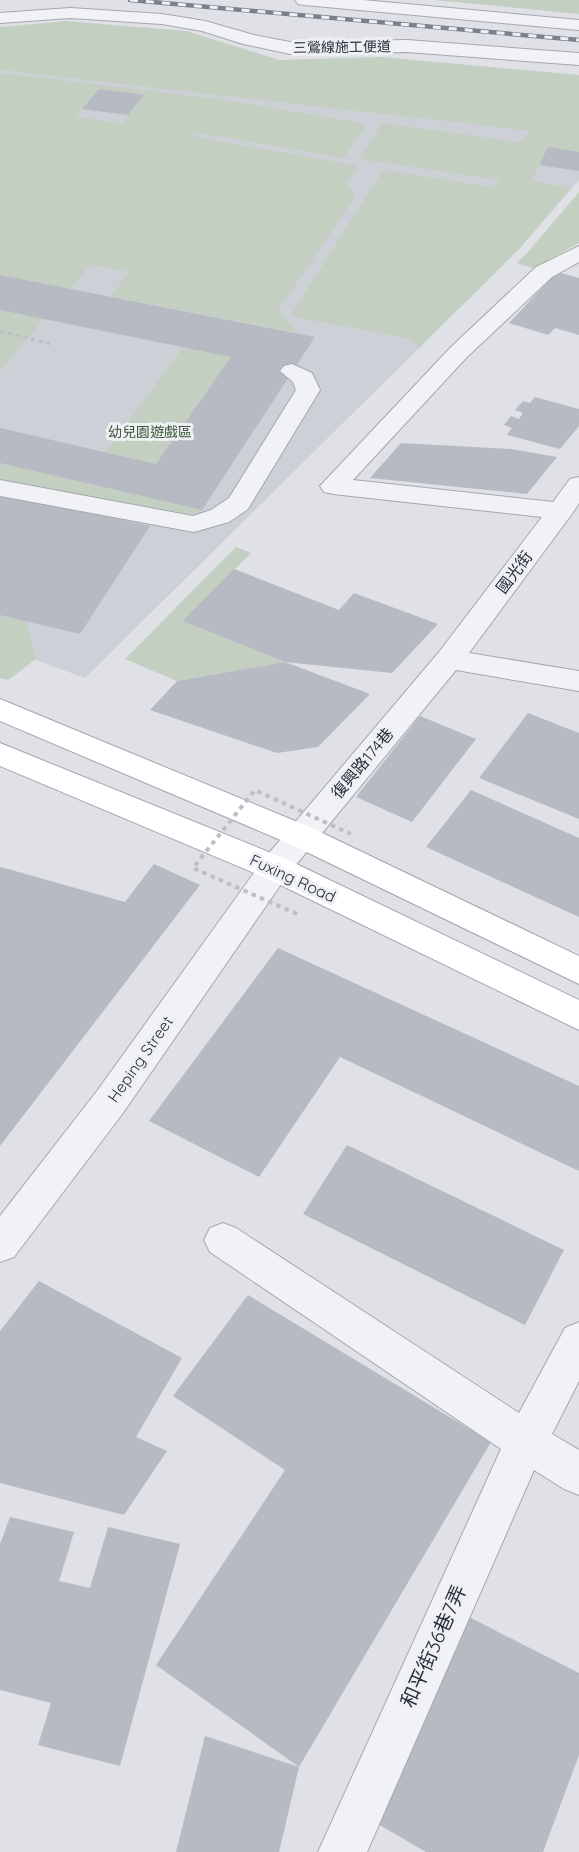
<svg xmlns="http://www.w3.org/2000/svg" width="579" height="1852" font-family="Quicksand,'Noto Sans TC',sans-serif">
<rect width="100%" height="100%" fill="#dfe1e6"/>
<path fill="#cdd0d7" d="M0,70L579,136V180L519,249L85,678L0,647Z"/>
<path fill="#c3cfc1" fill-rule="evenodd" d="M435,0H579V14Z
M66,21L186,31L279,60L381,57L579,75V152L548,148L531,181L571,188L519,249L419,348L411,339L290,316L383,170L492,187L500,180L360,159L382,123L518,142L531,131L0,70V27Z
M0,73L225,100L367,124L343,158L199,133L192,136L358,166L347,184L356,195L278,311L298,333L111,296L129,272L91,264L70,289L0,275ZM99,89L144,95V96L121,124L76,116Z
M579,192V243L533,268L517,263L529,251Z
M0,310L44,319L0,371Z
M183,347L231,357L156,464L106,452Z
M0,463L202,510L178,523L0,486Z
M236,547L251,553L184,621L285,662L177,681L125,659Z
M0,615L26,621L36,659L8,680L0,678Z"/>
<path fill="#b7bac2" d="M99,89L144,95L128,115L82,109Z
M548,147L579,152V171L539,165Z
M557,272L579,278V335L555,328L548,335L509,323Z
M0,275L315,337L202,510L0,463V428L156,464L231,357L0,310Z
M535,397L579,409V426L560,449L507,435L512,428L504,425L511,416L519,419L523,413L515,410L523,401L530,403Z
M401,443L511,449L557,457L527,494L370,478Z
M0,493L150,526L80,634L0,615Z
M234,569L339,610L354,593L438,624L392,673L285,662L183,621Z
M285,662L370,694L318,747L277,753L150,710L177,681Z
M528,713L579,733V819L479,778Z
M420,716L476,739L412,822L356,797Z
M471,790L579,838V917L426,847Z
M154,864L200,885L0,1146V868L1,867L125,902Z
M278,948L579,1086V1171L340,1057L259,1177L149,1121Z
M347,1145L564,1250L525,1325L303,1214Z
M39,1281L182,1358L136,1437L167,1451L124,1515L0,1483V1331Z
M248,1295L491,1442L299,1767L156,1665L285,1470L173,1396Z
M10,1517L74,1532L59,1581L90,1588L108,1527L180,1544L120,1766L38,1745L51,1703L0,1690V1544Z
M467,1616L579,1673V1755L543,1852H426L378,1824Z
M205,1736L299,1767L279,1852H176Z"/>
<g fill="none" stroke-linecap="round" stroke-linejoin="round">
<defs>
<path id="minor" d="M295,0H363L579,20V30L304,5L298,4Z
M70,8L162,14L205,21L254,35L290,42L407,40L579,53V65L407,52L290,54L243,44L202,31L162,24L70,18L0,23V13Z
M579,246V262L552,277L466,358L353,480L553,502L570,479L579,477V503L574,511L469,653L579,671V691L456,670L286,877L123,1113L14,1257L0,1262V1216L97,1091L264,859L439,652L542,517L333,494L324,492L320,486L450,348L536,267Z
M292,364L312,373L320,390L248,509L229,522L194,532L0,496V480L193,516L211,510L229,498L296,390L293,382L280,371L284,366Z
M223,1223L236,1228L519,1413L565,1328L579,1322V1381L552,1434L579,1450V1495L564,1489L534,1470L367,1852H318L501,1449L210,1252L204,1240L210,1228Z"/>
<path id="major" d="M0,699L312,828L579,956V984L290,844L0,721Z
M0,743L286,859L579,1000V1030L264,877L0,766Z"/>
</defs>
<use href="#minor" stroke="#a5a8af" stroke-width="2"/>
<use href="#major" stroke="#9fa5b1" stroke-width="2"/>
<path stroke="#bdbfc5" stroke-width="3" stroke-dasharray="4 4" stroke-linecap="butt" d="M0,331L50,344"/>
<use href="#minor" fill="#f1f2f5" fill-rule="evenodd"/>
<use href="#major" fill="#fff" fill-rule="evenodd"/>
<defs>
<path id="rail" d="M130,0L579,40"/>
</defs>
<use href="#rail" stroke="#7a808e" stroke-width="4.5"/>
<use href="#rail" stroke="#eef0f4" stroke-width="3" stroke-dasharray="8" stroke-linecap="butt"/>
<path stroke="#bdbfc5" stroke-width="4" stroke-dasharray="4.5 4.5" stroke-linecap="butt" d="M297,914L193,868L255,790L351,834"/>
</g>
<g text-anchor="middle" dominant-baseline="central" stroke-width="6" stroke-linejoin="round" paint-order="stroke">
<g font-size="14" fill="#2a2e3b" stroke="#eef0f4">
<text transform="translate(342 47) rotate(-1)">三鶯線施工便道</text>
</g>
<g font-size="14" fill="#3b5639" stroke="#eef0f4">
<text x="150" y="432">幼兒園遊戲區</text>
</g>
<g font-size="16" fill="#2a2e3b" stroke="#eef0f4">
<text transform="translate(514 572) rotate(-53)">國光街</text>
<text transform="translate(362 763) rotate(-50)">復興路174巷</text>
<text transform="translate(293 878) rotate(25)">Fuxing Road</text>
<text transform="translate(140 1059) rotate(-55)">Heping Street</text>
</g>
<g font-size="20" fill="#2a2e3b" stroke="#eef0f4">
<text transform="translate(433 1646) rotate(-66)">和平街36巷7弄</text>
</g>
</g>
</svg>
